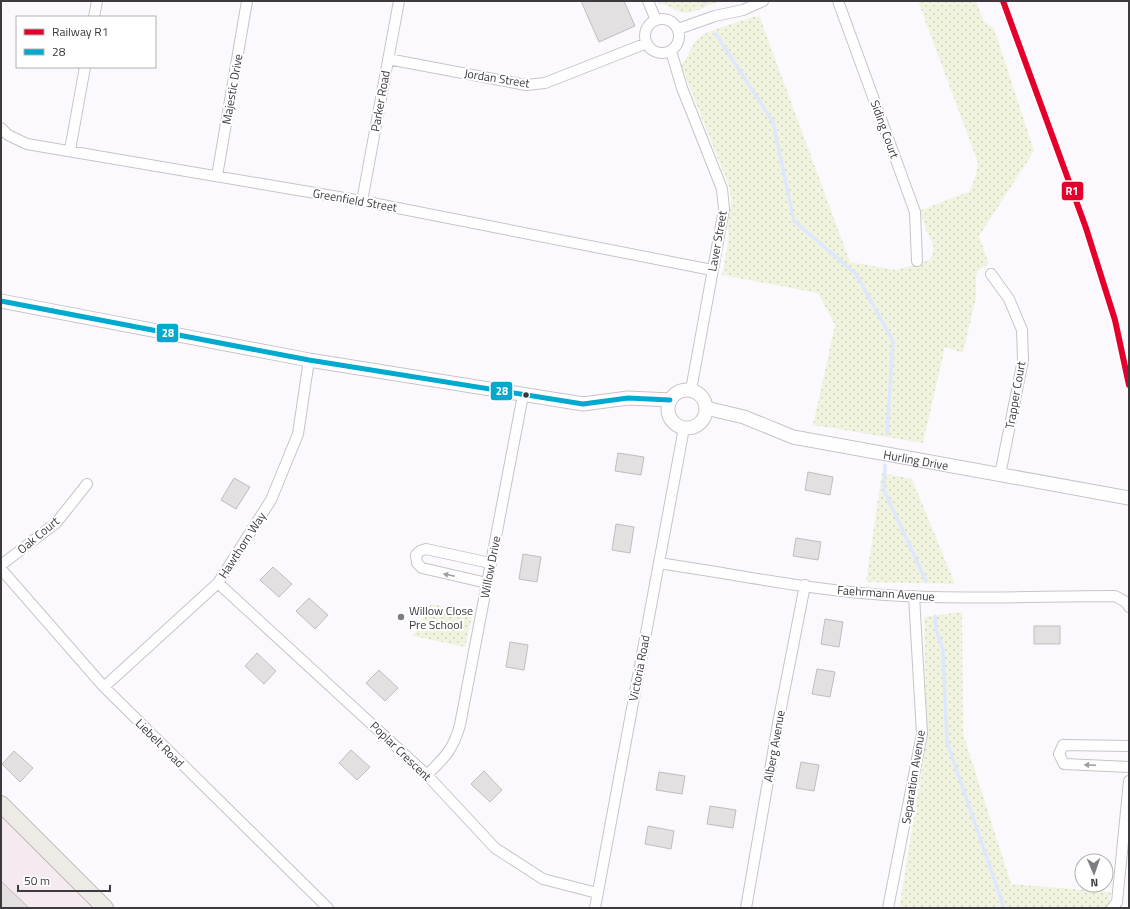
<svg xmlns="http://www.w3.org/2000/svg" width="1130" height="909" font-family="'Titillium Web',sans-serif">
<defs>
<pattern id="park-dots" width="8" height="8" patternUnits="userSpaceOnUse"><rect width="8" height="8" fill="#f0f4df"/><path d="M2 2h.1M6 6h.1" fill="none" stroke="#cfd2c0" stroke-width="1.8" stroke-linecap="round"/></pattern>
</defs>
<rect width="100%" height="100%" fill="#fcf9fe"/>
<path fill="#f5eaef" d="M1,817L91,908H1Z"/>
<path fill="url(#park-dots)" d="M657,1H720C711,4 694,13 686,13C675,13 669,3 659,4Z
M918,1H976L984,22L994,28L1034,151L979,236L989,264L978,270L976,277V298L963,353L945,347L923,443L813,425L835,325L818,293L722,275L729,236L727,227L731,204L730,189L681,65C690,57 690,44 700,37C708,30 746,20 759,15L850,262L896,270L930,260C937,244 932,244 926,229C924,223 922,217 919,211L970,191L976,174L978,163Z
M882,473L912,479L955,584L866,582Z
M431,604L473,613L465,647L413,636Z
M962,612L963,733L1011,884L1111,892L1108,908H899L927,739L924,617Z"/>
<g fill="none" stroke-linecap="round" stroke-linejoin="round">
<path stroke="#dde8ff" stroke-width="3.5" d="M704,1V3
M716,34L773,122L794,221L856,274L893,341L887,434
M885,465L884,490L926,581
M935,616L936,629L943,650L947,742L1004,908"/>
</g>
<path fill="#e4dfe0" stroke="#c2bdbd" d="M581,1H624L635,26L599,42Z
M618,453L644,457L641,475L615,471Z
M808,472L833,477L830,495L805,490Z
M234,478L250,487L236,509L221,500Z
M616,524L634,527L630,553L612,550Z
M796,538L821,542L818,560L793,556Z
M523,554L541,557L537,582L519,579Z
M273,567L292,584L279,597L260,580Z
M309,598L328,615L315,629L296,611Z
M825,619L843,622L839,647L821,644Z
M1034,626H1060V644H1034Z
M510,642L528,645L524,670L506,667Z
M257,653L276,671L264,684L245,666Z
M817,669L835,672L830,697L812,694Z
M379,670L398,688L385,701L366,683Z
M351,750L370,767L357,780L339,763Z
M14,751L33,768L20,782L2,764Z
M801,762L819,765L814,791L796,788Z
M484,771L502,790L490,802L471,784Z
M659,772L685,776L682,794L656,790Z
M710,806L736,810L733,828L707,824Z
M648,826L674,831L671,849L645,844Z
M1,881L29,908H1Z"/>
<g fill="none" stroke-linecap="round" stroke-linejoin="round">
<defs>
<path id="minor" d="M648,1L656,20
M838,1L915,212L917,261
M94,17L97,1
M645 36a17 17 0 1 1 34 0a17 17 0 1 1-34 0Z
M678,29L715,16L743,10L763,1
M671,51L682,88L722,189L724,209L691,390
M388,59L526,85L545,83L647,43
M1,128L8,135L27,144L362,201L712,270
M70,150L85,67
M217,176L247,1
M362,201L399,1
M991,274L1009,299L1022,330L1023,360L1000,475
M659,563C734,574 809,590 885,595C961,600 1039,596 1115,596L1126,602L1129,607
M1,565L56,523L87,484
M1,569L104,687L328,908
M218,583L427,775L495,848L543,879L597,893
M487,583L422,568L417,563L416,555L420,551L426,549L490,563
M104,687L218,583L271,500L298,434L309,360
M1129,746L1063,745L1059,754L1064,764L1129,767
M427,775C445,757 453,750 460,725L523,395
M595,908L684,428
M746,908L779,718L805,585
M888,908L922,734L914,596
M1112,908L1117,902L1129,781"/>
<g id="tertiary">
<path d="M1,301L309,360L583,404L628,398L670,400"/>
<circle cx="687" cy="409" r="19"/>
<path id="s1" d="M706,408L744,417L793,437L1129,498"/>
</g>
<path id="primary" d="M1,804L105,908"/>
</defs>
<use href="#minor" stroke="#c7c4c9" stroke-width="12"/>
<use href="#tertiary" stroke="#c7c4c9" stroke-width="15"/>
<use href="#primary" stroke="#bcb5ad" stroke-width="18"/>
<use href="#minor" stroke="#fffeff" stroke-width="10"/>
<use href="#tertiary" stroke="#fffeff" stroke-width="13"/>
<use href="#primary" stroke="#eeebe6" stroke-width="16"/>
<defs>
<path id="bus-1" d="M1,301L309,360L583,404L628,398L670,400"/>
</defs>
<use href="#bus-1" stroke="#fff" stroke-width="8"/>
<use href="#bus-1" stroke="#00a9ce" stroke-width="5"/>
<defs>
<path id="rail-1" d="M1003,1L1086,228L1115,320L1129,385"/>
</defs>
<use href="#rail-1" stroke="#fff" stroke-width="9"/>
<use href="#rail-1" stroke="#e4002b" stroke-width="6"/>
</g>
<defs><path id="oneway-solid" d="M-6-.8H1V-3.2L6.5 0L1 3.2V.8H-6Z"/></defs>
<g fill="#9e9c9f">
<use href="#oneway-solid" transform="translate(449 575) rotate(-168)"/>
<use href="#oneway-solid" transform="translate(1090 765) rotate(-178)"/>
</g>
<circle fill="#3c393f" stroke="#fff" stroke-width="1.5" cx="526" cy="395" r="3.5"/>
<circle fill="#7f7c82" stroke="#fff" stroke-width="1.5" cx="401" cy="617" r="4"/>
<g text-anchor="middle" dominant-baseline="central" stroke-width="4" stroke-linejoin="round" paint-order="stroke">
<g font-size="12" fill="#3c393f" stroke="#fff">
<text transform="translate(497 78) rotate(9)">Jordan Street</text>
<text transform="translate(232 89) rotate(-80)">Majestic Drive</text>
<text transform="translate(380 101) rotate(-80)">Parker Road</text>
<text transform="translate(885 129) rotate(70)">Siding Court</text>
<text transform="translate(355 200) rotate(10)">Greenfield Street</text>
<text transform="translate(717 241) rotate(-80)">Laver Street</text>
<text transform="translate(1015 395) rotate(-80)">Trapper Court</text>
<text stroke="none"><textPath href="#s1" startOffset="217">Hurling Drive</textPath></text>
<text transform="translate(38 535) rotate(-40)">Oak Court</text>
<text transform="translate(242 545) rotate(-57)">Hawthorn Way</text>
<text transform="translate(490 567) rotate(-79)">Willow Drive</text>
<text transform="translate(886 593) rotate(4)">Faehrmann Avenue</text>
<text transform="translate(639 668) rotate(-79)">Victoria Road</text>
<text transform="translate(160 743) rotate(45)">Liebelt Road</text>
<text transform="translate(774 746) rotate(-80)">Alberg Avenue</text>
<text transform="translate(401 751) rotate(44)">Poplar Crescent</text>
<text transform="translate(913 777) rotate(-81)">Separation Avenue</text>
</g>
<g font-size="12" fill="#3c393f" stroke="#fff" text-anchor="start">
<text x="409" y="610">Willow Close<tspan x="409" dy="14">Pre School</tspan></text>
</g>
</g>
<g stroke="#fff" stroke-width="1.5">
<rect x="1061" y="181" width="23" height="20" rx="4" fill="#e4002b"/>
<rect x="156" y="323" width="23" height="20" rx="4" fill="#00a9ce"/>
<rect x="490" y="381" width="23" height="20" rx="4" fill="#00a9ce"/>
</g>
<g font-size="11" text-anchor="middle" font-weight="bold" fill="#fff">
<text x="1072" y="195">R1</text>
<text x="168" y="337">28</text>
<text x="502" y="395">28</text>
</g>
<rect width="1130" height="909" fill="none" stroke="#3c393f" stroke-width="4"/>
<rect x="16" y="16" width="140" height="52" fill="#ffffff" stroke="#b1b0b2"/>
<rect x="24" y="29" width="20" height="6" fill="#e4002b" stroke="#b1b0b2"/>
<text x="52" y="36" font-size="12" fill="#3c393f">Railway R1</text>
<rect x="24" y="49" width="20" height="6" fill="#00a9ce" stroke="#b1b0b2"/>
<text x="52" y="56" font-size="12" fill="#3c393f">28</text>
<g transform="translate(1094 873) rotate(178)"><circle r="19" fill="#ffffff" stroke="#b1b0b2"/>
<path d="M0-3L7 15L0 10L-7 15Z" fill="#7f7c82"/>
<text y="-6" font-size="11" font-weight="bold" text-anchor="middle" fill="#3c393f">N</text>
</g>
<path d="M18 885v6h92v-6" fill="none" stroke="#3c393f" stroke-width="2"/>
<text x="24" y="885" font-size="12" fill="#3c393f" stroke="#ffffff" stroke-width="3" paint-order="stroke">50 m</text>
</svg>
